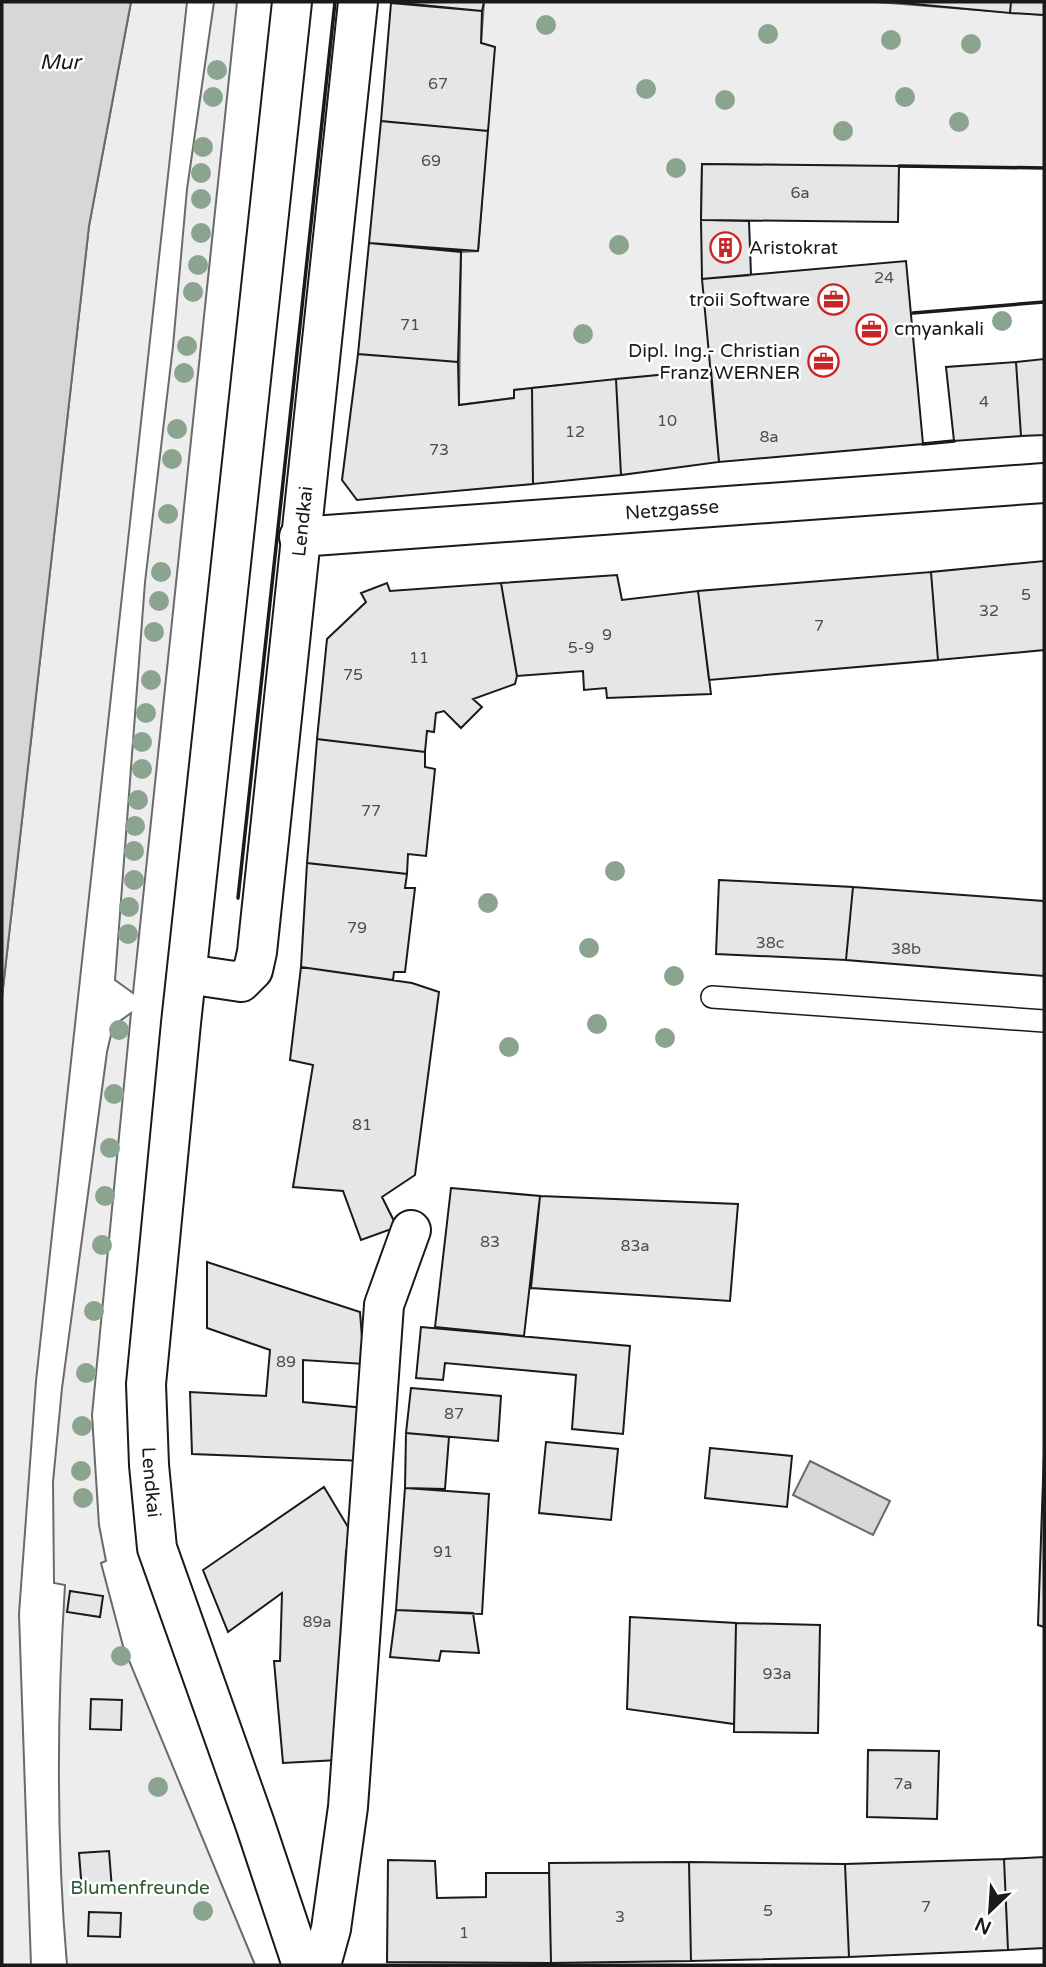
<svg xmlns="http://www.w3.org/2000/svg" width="1046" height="1967" font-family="'Varela Round',sans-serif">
<rect width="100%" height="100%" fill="#fff"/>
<path fill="#ededed" stroke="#6a6a6a" stroke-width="2" d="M131,2H187L36,1381L19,1614L31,1965H2V997L89,226Z
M214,2H237L133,993L115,980L145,582L173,346L187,189Z
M484,2H876L1044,15V168L702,164L701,220L711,370L514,390V398L459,405L461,252L478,251L494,47L481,43Z
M131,1013L92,1415L99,1525L106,1561L101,1563L123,1646L255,1965H67C56,1839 57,1711 65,1585L54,1583L53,1482L62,1388L107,1052L113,1026Z"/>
<path fill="#d7d7d7" stroke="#6a6a6a" stroke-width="2" d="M2,2H131L89,226L2,997Z
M810,1461L890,1501L873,1535L793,1495Z"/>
<path fill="#e6e6e6" stroke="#1a1a1a" stroke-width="2" d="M391,2H484L482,11Z
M892,2H1011L1010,13Z
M1011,2H1044V15L1010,13Z
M391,3L482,11L481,43L495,47L488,131L381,121Z
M381,121L488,131L478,251L369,243Z
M702,164L899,166L898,222L701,220Z
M701,220L749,221L751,275L702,279Z
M369,243L461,252L458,362L358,354Z
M906,261L923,444L719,462L702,279Z
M358,354L458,362L459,405L514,398V390L532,388L533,484L357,500L342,480Z
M1044,359V435L1021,436L1016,362Z
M1016,362L1021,436L954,441L946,367Z
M711,370L719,462L621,475L616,379Z
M616,379L621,475L533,484L532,388Z
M1044,561V650L938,660L931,572Z
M931,572L938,660L709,680L698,591Z
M617,575L622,600L698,591L711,694L607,698L606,688L584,690L583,671L517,676L501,583Z
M387,583L390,591L501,583L517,676L515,684L473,699L482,707L461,728L444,711L436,713L434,732L427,731L425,752L317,739L327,639L366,602L361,593Z
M317,739L425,752V767L435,769L426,856L408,854L407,874L307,863Z
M307,863L407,874L405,888H415L405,972H394L393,980L301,967Z
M719,880L853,887L846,960L716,954Z
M853,887L1044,901V976L846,960Z
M301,967L412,983L439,992L415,1175L382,1197L397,1227L361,1240L343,1191L293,1187L313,1065L290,1060Z
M451,1188L540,1196L524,1336L435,1327Z
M540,1196L738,1204L730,1301L531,1288Z
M207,1262L360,1312L364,1364L303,1360V1402L365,1408L364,1461L192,1454L190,1392L266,1396L270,1350L207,1328Z
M421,1327L630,1346L623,1434L572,1429L576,1375L445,1363L443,1380L416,1378Z
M411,1388L501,1396L498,1441L406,1433Z
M406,1433L449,1437L445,1489L405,1488Z
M546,1442L618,1449L611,1520L539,1513Z
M710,1448L792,1456L787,1507L705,1498Z
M1044,1452V1627L1038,1625Z
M324,1487L357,1542L346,1551L338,1760L283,1763L274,1661H280L282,1593L228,1632L203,1570Z
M405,1488L489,1494L482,1614L396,1610Z
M70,1591L103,1596L100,1617L67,1612Z
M396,1610L473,1613L479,1653L441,1651L439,1661L390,1657Z
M630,1617L736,1623L734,1724L627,1709Z
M736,1623L820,1625L818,1733L734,1732Z
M91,1699L122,1700L121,1730L90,1729Z
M868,1750L939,1751L937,1819L867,1817Z
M109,1851L112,1889L82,1891L79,1853Z
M1044,1857V1948L1008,1950L1004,1859Z
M1004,1859L1008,1950L849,1957L845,1864Z
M388,1860L435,1861L437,1898L486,1897V1873H549L551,1963L387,1962Z
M689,1862L845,1864L849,1957L691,1961Z
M689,1862L691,1961L551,1963L549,1863Z
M89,1912L121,1913L120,1937L88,1936Z"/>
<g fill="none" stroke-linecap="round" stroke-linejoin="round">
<defs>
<path id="lane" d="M712,997L1044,1021"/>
<g id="street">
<path id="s1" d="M299,537L1044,483"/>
<path id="s2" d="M187,974L241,982L253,970L257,952L358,2"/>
<path d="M321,1965L331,1929L348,1807L384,1305L411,1230"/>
</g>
<g id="secondary">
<path id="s3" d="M292,2L181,1023L146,1384L149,1465L157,1548L255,1824L302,1965"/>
</g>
</defs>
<use href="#lane" stroke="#1a1a1a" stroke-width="24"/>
<use href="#street" stroke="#1a1a1a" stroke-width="42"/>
<use href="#secondary" stroke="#1a1a1a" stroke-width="42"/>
<use href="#lane" stroke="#fff" stroke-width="21"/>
<use href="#street" stroke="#fff" stroke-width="38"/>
<use href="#secondary" stroke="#fff" stroke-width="38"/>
<path stroke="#1a1a1a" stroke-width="3.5" d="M899,166L1044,168
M913,313L1044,302
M923,444L954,441
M238,898L335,2"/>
</g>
<g fill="#8aa48f">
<circle cx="546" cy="25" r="10"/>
<circle cx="768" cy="34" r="10"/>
<circle cx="891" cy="40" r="10"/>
<circle cx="971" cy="44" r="10"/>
<circle cx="217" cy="70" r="10"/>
<circle cx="646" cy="89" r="10"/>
<circle cx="213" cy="97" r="10"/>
<circle cx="905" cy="97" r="10"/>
<circle cx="725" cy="100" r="10"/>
<circle cx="959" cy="122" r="10"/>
<circle cx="843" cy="131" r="10"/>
<circle cx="203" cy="147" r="10"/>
<circle cx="676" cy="168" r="10"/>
<circle cx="201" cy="173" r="10"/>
<circle cx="201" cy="199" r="10"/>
<circle cx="201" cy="233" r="10"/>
<circle cx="619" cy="245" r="10"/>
<circle cx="198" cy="265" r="10"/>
<circle cx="193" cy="292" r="10"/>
<circle cx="1002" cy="321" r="10"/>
<circle cx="583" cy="334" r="10"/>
<circle cx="187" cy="346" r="10"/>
<circle cx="184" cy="373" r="10"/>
<circle cx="177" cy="429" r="10"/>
<circle cx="172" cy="459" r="10"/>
<circle cx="168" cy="514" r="10"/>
<circle cx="161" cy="572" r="10"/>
<circle cx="159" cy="601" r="10"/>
<circle cx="154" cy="632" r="10"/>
<circle cx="151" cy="680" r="10"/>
<circle cx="146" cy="713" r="10"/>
<circle cx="142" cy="742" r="10"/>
<circle cx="142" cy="769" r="10"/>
<circle cx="138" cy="800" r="10"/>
<circle cx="135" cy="826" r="10"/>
<circle cx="134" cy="851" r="10"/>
<circle cx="615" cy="871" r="10"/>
<circle cx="134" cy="880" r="10"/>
<circle cx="488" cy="903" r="10"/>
<circle cx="129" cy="907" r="10"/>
<circle cx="128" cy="934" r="10"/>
<circle cx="589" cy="948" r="10"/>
<circle cx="674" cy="976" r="10"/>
<circle cx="597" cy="1024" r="10"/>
<circle cx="119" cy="1030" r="10"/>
<circle cx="665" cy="1038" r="10"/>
<circle cx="509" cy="1047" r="10"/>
<circle cx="114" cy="1094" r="10"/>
<circle cx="110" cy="1148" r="10"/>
<circle cx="105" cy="1196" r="10"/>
<circle cx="102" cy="1245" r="10"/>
<circle cx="94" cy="1311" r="10"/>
<circle cx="86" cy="1373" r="10"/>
<circle cx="82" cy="1426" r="10"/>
<circle cx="81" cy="1471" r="10"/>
<circle cx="83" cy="1498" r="10"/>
<circle cx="121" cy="1656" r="10"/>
<circle cx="158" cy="1787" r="10"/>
<circle cx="203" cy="1911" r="10"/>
</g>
<defs>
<symbol id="building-ring" viewBox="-11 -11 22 22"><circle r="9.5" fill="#fff" stroke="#c62828" stroke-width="1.5"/><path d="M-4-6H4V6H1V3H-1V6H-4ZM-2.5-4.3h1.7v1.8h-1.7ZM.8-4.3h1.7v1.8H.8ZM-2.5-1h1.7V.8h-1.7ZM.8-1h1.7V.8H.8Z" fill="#c62828"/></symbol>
<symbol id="office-ring" viewBox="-11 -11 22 22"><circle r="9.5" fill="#fff" stroke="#c62828" stroke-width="1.5"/><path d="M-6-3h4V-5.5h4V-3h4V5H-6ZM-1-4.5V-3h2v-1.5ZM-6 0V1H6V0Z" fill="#c62828"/></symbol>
</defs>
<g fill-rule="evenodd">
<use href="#building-ring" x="708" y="230" width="35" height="35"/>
<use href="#office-ring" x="816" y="282" width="35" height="35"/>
<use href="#office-ring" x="854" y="312" width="35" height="35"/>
<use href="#office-ring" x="806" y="344" width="35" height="35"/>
</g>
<g text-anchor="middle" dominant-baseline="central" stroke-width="5" stroke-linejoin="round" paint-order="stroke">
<g font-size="16" fill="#4d4d4d">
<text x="438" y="84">67</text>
<text x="431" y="161">69</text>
<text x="800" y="193">6a</text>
<text x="884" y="278">24</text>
<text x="410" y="325">71</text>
<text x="984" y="402">4</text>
<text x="667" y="421">10</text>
<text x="575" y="432">12</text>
<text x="769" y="437">8a</text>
<text x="439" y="450">73</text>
<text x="1026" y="595">5</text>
<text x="989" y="611">32</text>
<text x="819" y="626">7</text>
<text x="607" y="635">9</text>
<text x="581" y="648">5-9</text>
<text x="419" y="658">11</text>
<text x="353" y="675">75</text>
<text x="371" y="811">77</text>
<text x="357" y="928">79</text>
<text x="770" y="943">38c</text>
<text x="906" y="949">38b</text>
<text x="362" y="1125">81</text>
<text x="490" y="1242">83</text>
<text x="635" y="1246">83a</text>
<text x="286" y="1362">89</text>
<text x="454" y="1414">87</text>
<text x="443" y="1552">91</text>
<text x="317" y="1622">89a</text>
<text x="777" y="1674">93a</text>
<text x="903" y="1784">7a</text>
<text x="926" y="1907">7</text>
<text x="768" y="1911">5</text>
<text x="620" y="1917">3</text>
<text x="464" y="1933">1</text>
</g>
<g font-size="19" fill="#1a1a1a" stroke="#fff" text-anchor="start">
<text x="749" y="248">Aristokrat</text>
<text x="810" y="300" text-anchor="end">troii Software</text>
<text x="894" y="329">cmyankali</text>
<text x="800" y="351" text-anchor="end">Dipl. Ing.- Christian<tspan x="800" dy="22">Franz WERNER</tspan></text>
</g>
<g font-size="19" fill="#1a1a1a" stroke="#fff">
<text stroke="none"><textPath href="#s1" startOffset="374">Netzgasse</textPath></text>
<text stroke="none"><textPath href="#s2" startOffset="523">Lendkai</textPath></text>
<text stroke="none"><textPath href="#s3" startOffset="1488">Lendkai</textPath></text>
</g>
<g font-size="19" fill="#2b5a34" stroke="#fff">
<text x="140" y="1888">Blumenfreunde</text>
</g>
<g font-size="21" font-style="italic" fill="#1a1a1a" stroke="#fff">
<text x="60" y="62">Mur</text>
</g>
</g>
<rect width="1046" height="1967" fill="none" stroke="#1a1a1a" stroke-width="7"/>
<g transform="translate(990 1911) rotate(205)" stroke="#ffffff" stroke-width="5" paint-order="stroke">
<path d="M0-5L12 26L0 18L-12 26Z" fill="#1a1a1a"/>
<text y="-10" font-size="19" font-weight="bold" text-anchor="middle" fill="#1a1a1a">N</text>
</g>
</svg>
